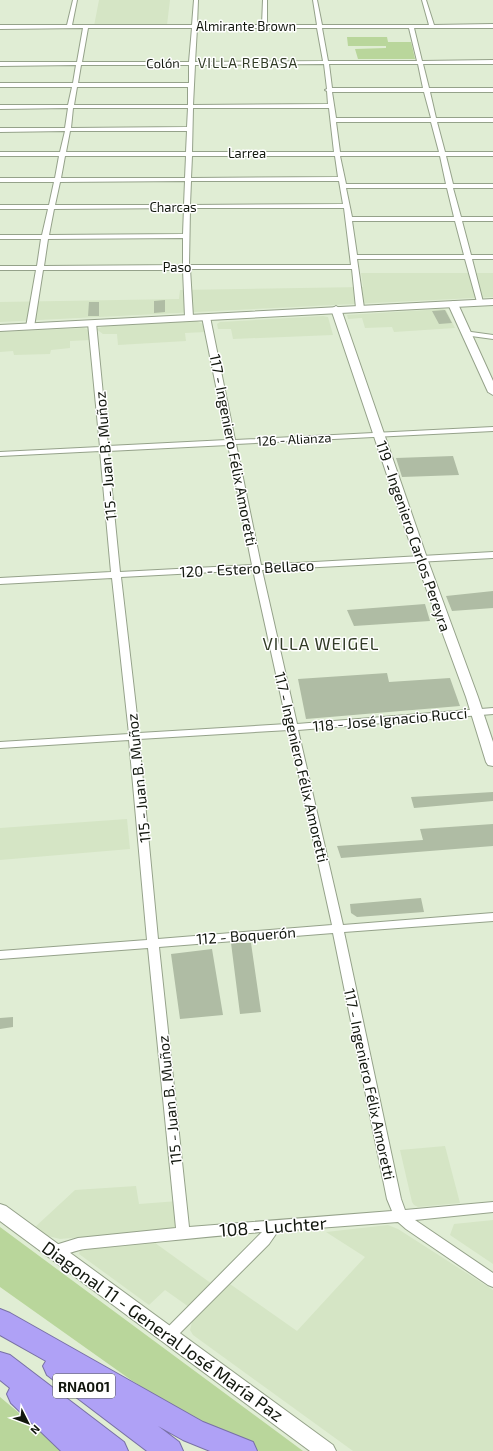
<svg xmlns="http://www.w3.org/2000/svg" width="493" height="1451" font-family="'Exo 2',sans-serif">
<rect width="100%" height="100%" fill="#e0edd4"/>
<path fill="#d5e5c5" d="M99,0H170L167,25L94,26Z
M361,273H493V297L0,322V302L179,299L180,290L363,287Z
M443,309L446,310L455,328L394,332L392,327L365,328L362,318L348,319L347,315Z
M323,316L328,317L333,335L233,339L231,329H218L217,324L220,322Z
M196,321L205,325L206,332L185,333L186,341L118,345L117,334H103L96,329L105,326Z
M84,328L90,331L91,340L70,341V348L51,350L50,354L14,355L13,351L0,352V332Z
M127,819L130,849L0,860V828Z
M445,1146L460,1203L418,1207L414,1205L412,1202L400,1150Z
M136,1186L139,1204L178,1201L176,1227L173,1229L60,1239L44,1235L34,1228L75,1190Z
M493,1220V1264L450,1235L454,1224Z
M388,1225L398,1229L493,1290V1451H353L193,1335L190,1330L192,1322L230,1284L297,1331L365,1257L326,1232Z
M151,1240L212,1284L189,1307L165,1290L149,1305L79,1254L80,1251L86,1248Z"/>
<path fill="#b9d69b" d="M347,37H387L388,42H411L412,46H348Z
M386,46H412L415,59H358L355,49L386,48Z
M0,1227L303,1451H259L211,1431L131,1380L0,1287Z
M0,1397L25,1418L61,1451H0Z"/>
<path fill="#afbca4" d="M165,300V312L154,313V301Z
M89,302H99V316H88Z
M445,310L452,323L439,324L432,311Z
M453,456L459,475L402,477L396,458Z
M493,591V608L452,611L446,596Z
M425,604L430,621L354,626L347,610Z
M387,673L389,682L450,678L460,706L306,719L298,679Z
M493,792V801L414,808L411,797Z
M493,824V846L341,858L337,846L423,840L420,829Z
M421,898L424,912L357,917L351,913L350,904Z
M231,943H251L261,1012L240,1014Z
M212,949L223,1015L180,1019L171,954Z
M13,1017V1027L0,1029V1018Z"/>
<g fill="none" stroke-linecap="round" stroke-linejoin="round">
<defs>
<path id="minor" d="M73,0H77L72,25H192L194,0H198L197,25H262L263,0H267V25H317L313,0H317L322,25H429L422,0H426L434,25L493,24V28H414L422,61L493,60V64H423L429,88H493V92H430L436,118H493V122H437L445,152H493V156H446L453,184H493V188H453L461,217H493V221H462L471,255H493V259H472L483,302L482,303L477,302L465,259H357L364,308L360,310L356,308L352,269H190L193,317L189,319L185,317L183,270H43L34,327L30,329H27L26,327L36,270H0V266H37L41,239H0V235H42L48,209H0V205H49L54,182H0V178H55L59,156H0V152H60L65,131L0,132V128H65L68,108L0,109V105H68L72,87H0V83H73L76,65L0,66V62H77L83,28L0,29V25H67ZM88,28H192L189,62H82ZM197,28H317L323,61L195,62ZM322,28H409L417,61H328ZM324,64L327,89L325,90L327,91L328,104L193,105L195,65ZM329,64H418L423,88H332ZM81,65H189V83H78ZM77,87H188V105H74ZM332,92H424L431,118H336ZM73,108H188L187,127L71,128ZM193,108H329L334,152H192ZM336,122H431L439,152H340ZM70,131H187L186,152H66ZM65,156H186L185,178H61ZM192,156H335L338,177L191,178ZM340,156H440L446,184H346ZM185,181L184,205H55L60,182ZM191,181H339L343,204L190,205ZM346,188H447L454,217H352ZM184,208L183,234L49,235L54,209ZM190,208H344L351,265H189ZM352,221H455L464,255H357ZM183,238V265L44,266L48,239Z
M203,315H209L210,317L235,440L493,427V431L236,444L261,565L493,552V558L262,570L297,724L493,708V714L298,730L343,925L493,913V921L344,932L401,1199L405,1210L493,1202V1212L415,1220L493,1273V1287L488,1285L406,1229L398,1222L278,1231L269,1244L174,1339L169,1341L164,1339L162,1335L164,1331L262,1232C203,1237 144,1243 85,1249C74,1250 60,1259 49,1255L47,1251L49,1247L78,1238L176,1228L148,948L0,959V951L147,940L129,740L0,748V742L129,734L112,578L0,584V578L111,572L100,451L0,456V452L100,447L88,323L92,321L96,323L108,446L227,440L202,317ZM228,445L252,565L120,572L108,451ZM253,570L287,724L139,733L121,577ZM289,730L332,925L158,939L139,739ZM333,933L387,1199L392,1211L189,1227L159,947Z
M464,331L493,335V339L464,335Z"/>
<path id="tertiary" d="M453,301L458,304L493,381V395L488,392L448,304Z
M336,306L341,309L427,558L478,697L493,742V766L488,765L486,762L466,697L415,558L331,309Z
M0,1204L6,1206L333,1445L336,1451H310L0,1221Z"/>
<path id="secondary" d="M493,299V305L0,331V325Z"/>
<path id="motorway" d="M0,1309L10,1313L203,1422L253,1442L257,1451H210L183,1440L158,1426L179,1442L183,1451H147L47,1375L43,1366L46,1361L0,1335Z
M0,1352L10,1355L124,1442L128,1451H61L11,1403L7,1394L10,1388L0,1380Z"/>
</defs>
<use href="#minor" stroke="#95a28a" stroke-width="2"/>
<use href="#tertiary" stroke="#95a28a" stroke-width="2"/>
<use href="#secondary" stroke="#95a28a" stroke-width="2"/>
<use href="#motorway" stroke="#7871a5" stroke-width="2"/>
<use href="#minor" fill="#fff" fill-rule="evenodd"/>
<use href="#tertiary" fill="#fff" fill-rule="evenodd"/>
<use href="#secondary" fill="#fff" fill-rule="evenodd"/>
<use href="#motorway" fill="#afa1f6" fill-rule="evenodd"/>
</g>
<g text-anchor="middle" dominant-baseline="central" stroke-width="3" stroke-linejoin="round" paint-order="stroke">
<g font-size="13" fill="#12170e" stroke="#fff">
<text x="246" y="26">Almirante Brown</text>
<text transform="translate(163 63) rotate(-1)">Colón</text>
<text x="247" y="153">Larrea</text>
<text x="173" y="207">Charcas</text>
<text x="177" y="267">Paso</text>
<text transform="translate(294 439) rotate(-3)">126 - Alianza</text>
</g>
<g font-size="14" letter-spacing="1" fill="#303a25" stroke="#fff">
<text x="248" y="62">VILLA REBASA</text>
</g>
<rect fill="#fff" stroke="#595d56" stroke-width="1" x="53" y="1374" width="62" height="24" rx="3"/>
<g font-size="14" font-weight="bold" fill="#12170e">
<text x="84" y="1386">RNA001</text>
</g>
<g font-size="15" fill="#12170e" stroke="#fff">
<text transform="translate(234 450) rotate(79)">117 - Ingeniero Félix Amoretti</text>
<text transform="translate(105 456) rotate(-95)">115 - Juan B. Muñoz</text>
<text transform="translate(414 536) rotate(71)">119 - Ingeniero Carlos Pereyra</text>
<text transform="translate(247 568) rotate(-3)">120 - Estero Bellaco</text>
<text transform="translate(390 719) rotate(-5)">118 - José Ignacio Rucci</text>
<text transform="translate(302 767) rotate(77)">117 - Ingeniero Félix Amoretti</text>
<text transform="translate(138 778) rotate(-96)">115 - Juan B. Muñoz</text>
<text transform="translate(246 935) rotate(-4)">112 - Boquerón</text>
<text transform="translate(370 1084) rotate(78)">117 - Ingeniero Félix Amoretti</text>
<text transform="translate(169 1100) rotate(-96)">115 - Juan B. Muñoz</text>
</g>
<g font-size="17" letter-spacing="1" fill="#303a25" stroke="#fff">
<text x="321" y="643">VILLA WEIGEL</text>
</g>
<g font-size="18" fill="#12170e" stroke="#fff">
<text transform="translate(273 1226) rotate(-4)">108 - Luchter</text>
<text transform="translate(163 1331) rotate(36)">Diagonal 11 - General José María Paz</text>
</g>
</g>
<g transform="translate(28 1423) rotate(132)" stroke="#ffffff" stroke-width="3" paint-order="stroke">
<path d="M0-3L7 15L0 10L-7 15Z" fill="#12170e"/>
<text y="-6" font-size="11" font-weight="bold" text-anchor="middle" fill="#12170e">N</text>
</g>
</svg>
